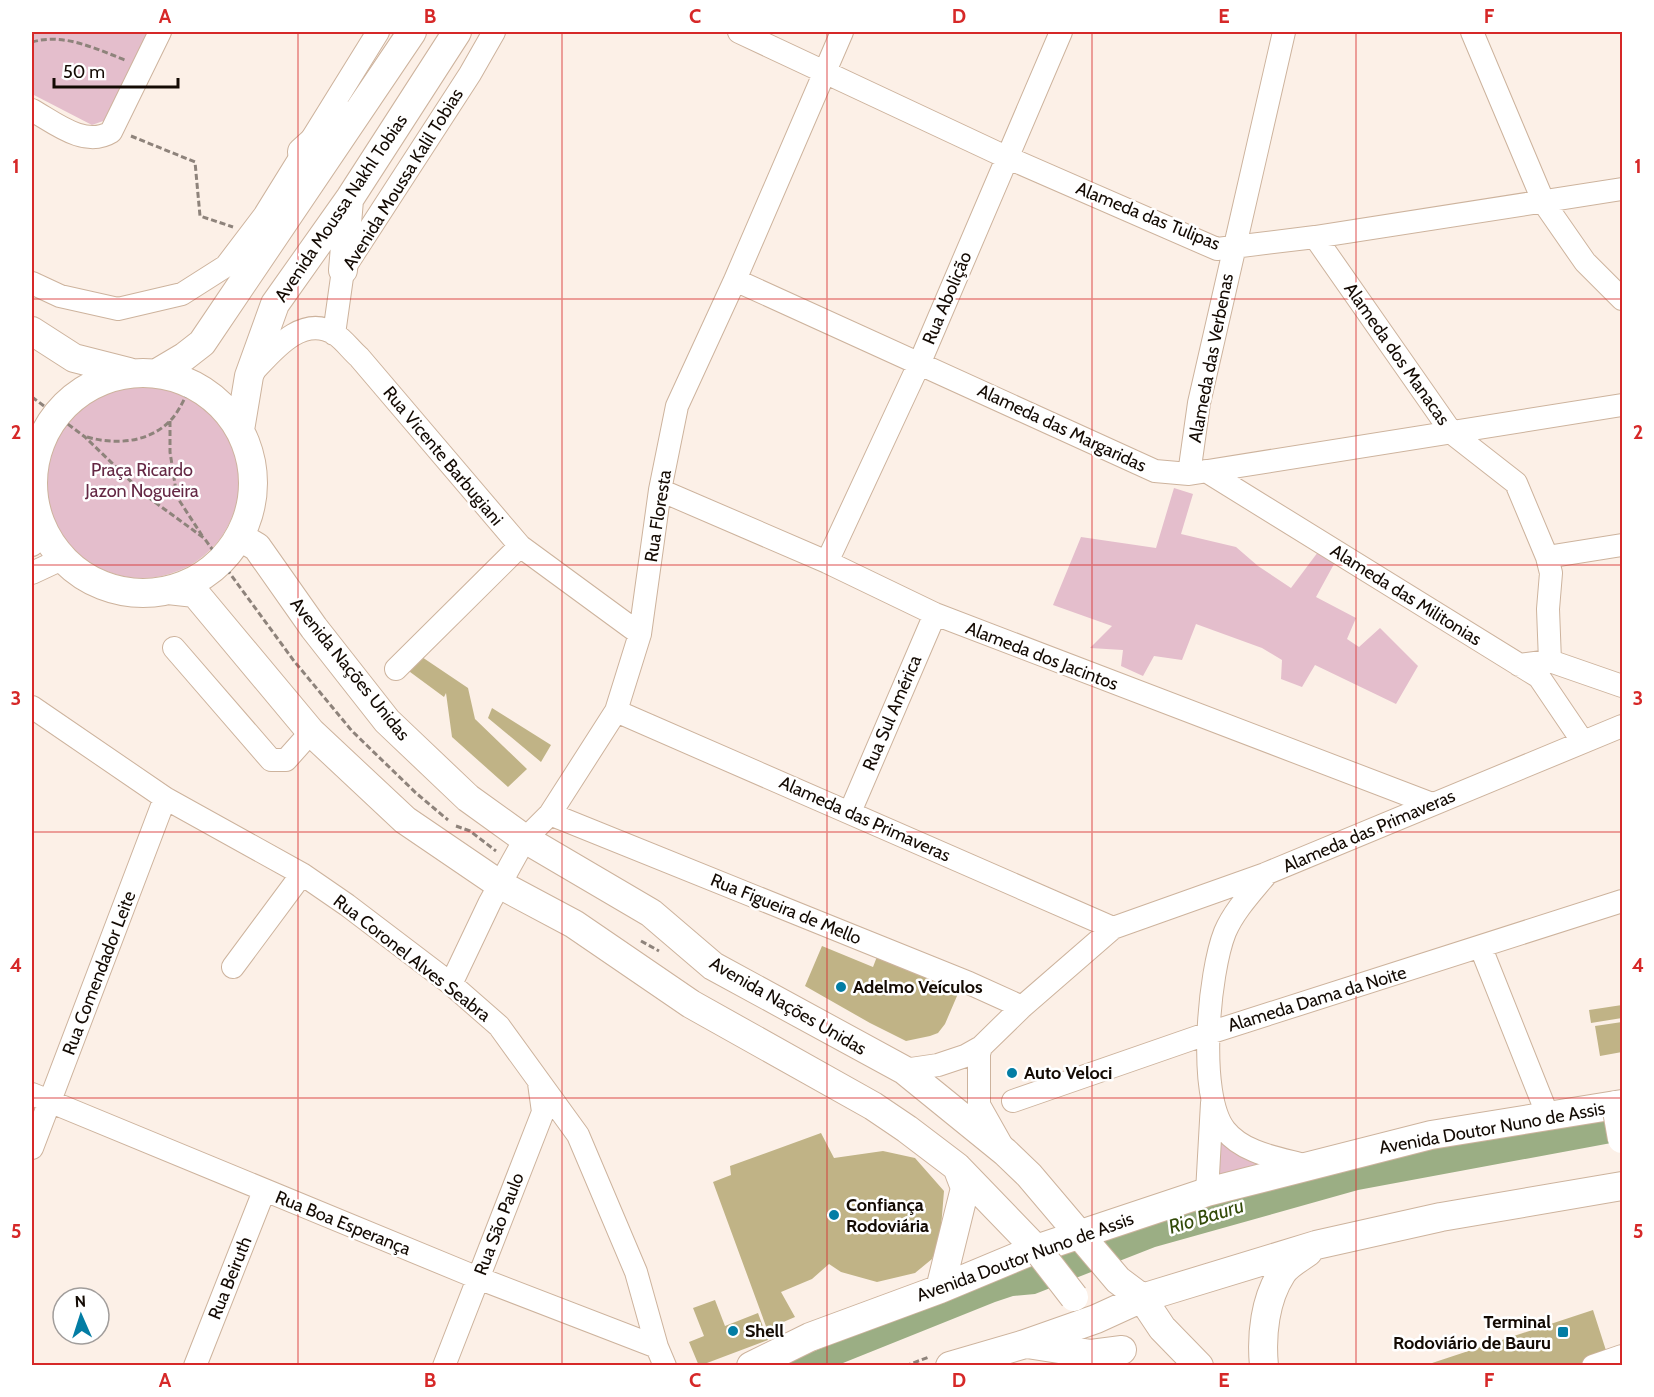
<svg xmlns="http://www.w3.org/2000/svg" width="1654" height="1397" font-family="Cabin,sans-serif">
<rect width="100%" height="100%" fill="#fcf0e7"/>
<path fill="#e4becc" d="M32,32H149L106,120L92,125L32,94Z
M45 481a97 97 0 1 1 194 0a97 97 0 1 1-194 0Z
M1174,488L1193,494L1181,534L1236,547L1258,566L1291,588L1318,552L1334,564L1316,597L1356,618L1347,639L1359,647L1380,628L1418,666L1396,704L1315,665L1302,687L1281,679L1282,660L1262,648L1196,624L1182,660L1154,656L1143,676L1121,666L1123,650L1090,648L1112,626L1053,605L1081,537L1156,548Z
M1218,1135L1272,1161L1213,1179Z"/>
<path fill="#9bae84" d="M1622,1105V1141L1358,1190L1155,1247L1035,1294L1013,1296L995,1302L838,1365L778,1366L1179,1202Z"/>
<path fill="#c0b386" d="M416,653L468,688L475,719L527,769L508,787L452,737L446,693L444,697L406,669Z
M492,708L551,745L541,762L488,718Z
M822,946L873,967L878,954L960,989L945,1024L938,1033L930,1036L906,1041L870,1023L805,986Z
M1622,1005V1018L1591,1023L1589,1010Z
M1622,1022V1052L1600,1056L1595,1026Z
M821,1133L834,1158L883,1151L915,1158L944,1191L940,1240L932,1259L915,1273L877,1282L841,1272L829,1264L812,1279L781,1292L795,1317L767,1329L713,1182L731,1175L730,1166Z
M715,1300L725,1326L758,1313L768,1340L699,1366L689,1342L704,1336L693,1308Z
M1593,1310L1611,1366H1426V1365Z"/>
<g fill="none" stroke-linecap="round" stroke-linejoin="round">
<defs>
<path id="minor" d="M739,32L1006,157L1217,249L1315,237L1622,189
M1472,32L1544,203L1585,262L1622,299
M32,110C55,123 85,148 111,132L160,32
M1315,237L1452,433L1516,483L1547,557L1551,573L1548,609L1550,661L1519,665
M735,280L1155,471L1189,474L1622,405
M32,283L60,296L118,309L182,294L226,266L264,216L378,32
M334,334L343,270L470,74L494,32
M252,373C272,352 302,313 335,334C344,340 351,350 359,357L520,546L640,634
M1206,471L1539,677L1583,742
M1189,474L1199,403L1284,32
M660,490L827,562L935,614L1432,804
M32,545L38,519
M1547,557L1622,545
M827,562L920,362L1061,32
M32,573L62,559
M174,648L271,760H286L311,732
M1550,661L1622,686
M396,669L520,546
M32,707L165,798L302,874L347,905L451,984L499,1026L578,1135L636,1272L657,1347L665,1366
M616,711L1113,928
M850,812L935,614
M550,814L969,983L1022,1007
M1265,876C1251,893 1234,911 1225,932C1209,972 1197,1095 1225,1130C1243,1153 1278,1158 1304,1165
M1481,948L1548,1116
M233,967L302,874
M451,984L490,902L525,839L550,814L616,711L640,634L660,490L677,406L735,280L842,32
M981,1047L979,1054V1105L1001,1144
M904,1070L938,1065L965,1056L981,1047L1022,1007L1113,928L1265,874L1622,726
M32,1094L478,1278L657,1347
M1013,1101L1209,1033L1622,901
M32,1148L165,798
M1207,1192L1212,1103
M195,1366L264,1191
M444,1366L543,1112L539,1083
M1593,1366L1622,1356"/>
<path id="major" d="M302,152L343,115
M343,270L349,200
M32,331L74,358L129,372
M33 483a110 110 0 1 1 220 0a110 110 0 1 1-220 0Z
M157,373L184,357L202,343L412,32
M240,430L249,376L275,304L350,198L457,32
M240,537L257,547L314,628L387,721L468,798L525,839L651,913L713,966L904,1070L1005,1152L1029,1175L1118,1280L1142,1298L1162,1328L1199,1366
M168,590L195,593L311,732L405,820L499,884L574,924L691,1004L873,1106L907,1129L957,1167L1040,1253
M940,1289L965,1188L957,1167
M1027,1344L1091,1354L1122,1350
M751,1366L810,1337L940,1289L1036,1249L1207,1192L1431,1135L1622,1104
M950,1366L1025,1344L1096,1319L1142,1298L1316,1245L1441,1217L1622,1186
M1264,1366C1261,1335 1265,1299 1282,1273C1288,1264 1300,1258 1308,1252"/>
</defs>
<use href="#minor" stroke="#cdb39d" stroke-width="24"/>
<use href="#major" stroke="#cdb39d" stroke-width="30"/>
<path stroke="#8e837b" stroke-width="3" stroke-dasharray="6 3" stroke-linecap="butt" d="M32,42C64,33 94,48 125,60
M131,136L195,162L200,216L233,227
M32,397L85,437L145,495L204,538L294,661L352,731L416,793L448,820
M170,421V452L177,497L203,537
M87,437C115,445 148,443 170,421C181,410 188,390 195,376
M456,826L470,831L496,851
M641,941L659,951
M905,1366L929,1357"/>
<use href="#minor" stroke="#fff" stroke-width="22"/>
<use href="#major" stroke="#fff" stroke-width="28"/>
<defs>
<path id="major-bridge" d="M1616,1105L1622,1139
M1040,1253L1074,1297"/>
</defs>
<use href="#major-bridge" stroke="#cdb39d" stroke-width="30" stroke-linecap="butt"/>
<use href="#major-bridge" stroke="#fff" stroke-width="28"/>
</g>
<path fill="none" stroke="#d62828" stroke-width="1.5" stroke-opacity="0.55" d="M298,32V1366M562,32V1366M827,32V1366M1092,32V1366M1356,32V1366M32,299H1622M32,565H1622M32,832H1622M32,1098H1622"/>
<g fill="#037da4" stroke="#fff" stroke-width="2">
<circle cx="841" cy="987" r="6"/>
<circle cx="1012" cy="1073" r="6"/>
<circle cx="834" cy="1215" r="6"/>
<circle cx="733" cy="1331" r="6"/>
<rect x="1557" y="1326" width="12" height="12" rx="3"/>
</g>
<g text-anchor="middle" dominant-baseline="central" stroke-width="5" stroke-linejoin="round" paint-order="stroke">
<g font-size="18" fill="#140b04" stroke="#fff">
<text transform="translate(403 179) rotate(-58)">Avenida Moussa Kalil Tobias</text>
<text transform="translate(341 208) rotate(-56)">Avenida Moussa Nakhl Tobias</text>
<text transform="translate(1148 216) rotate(22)">Alameda das Tulipas</text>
<text transform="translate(947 298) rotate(-67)">Rua Abolição</text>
<text transform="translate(1397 354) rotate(55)">Alameda dos Manacas</text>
<text transform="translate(1211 358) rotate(-79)">Alameda das Verbenas</text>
<text transform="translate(1062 428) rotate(25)">Alameda das Margaridas</text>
<text transform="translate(443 456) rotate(50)">Rua Vicente Barbugiani</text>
<text transform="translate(658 516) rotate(-81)">Rua Floresta</text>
<text transform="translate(1406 595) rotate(32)">Alameda das Militonias</text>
<text transform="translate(1042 656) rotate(21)">Alameda dos Jacintos</text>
<text transform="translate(350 669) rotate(51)">Avenida Nações Unidas</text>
<text transform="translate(892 713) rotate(-67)">Rua Sul América</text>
<text transform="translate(865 819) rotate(24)">Alameda das Primaveras</text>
<text transform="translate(1369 831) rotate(-23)">Alameda das Primaveras</text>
<text transform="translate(786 909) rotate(22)">Rua Figueira de Mello</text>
<text transform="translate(412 958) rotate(38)">Rua Coronel Alves Seabra</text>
<text transform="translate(99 973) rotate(-69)">Rua Comendador Leite</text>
<text transform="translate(1317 999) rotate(-17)">Alameda Dama da Noite</text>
<text transform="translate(788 1006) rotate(30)">Avenida Nações Unidas</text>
<text transform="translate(1492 1128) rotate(-10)">Avenida Doutor Nuno de Assis</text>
<text transform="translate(343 1223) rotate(22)">Rua Boa Esperança</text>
<text transform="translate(499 1224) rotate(-69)">Rua São Paulo</text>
<text transform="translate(1025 1257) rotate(-20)">Avenida Doutor Nuno de Assis</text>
<text transform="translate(230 1278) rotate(-68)">Rua Beiruth</text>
</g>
<g font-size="18" fill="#642844" stroke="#fff">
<text x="142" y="470">Praça Ricardo<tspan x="142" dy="21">Jazon Nogueira</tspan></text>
</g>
<g font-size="18" font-weight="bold" fill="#140b04" stroke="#fff" text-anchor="start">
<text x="853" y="987">Adelmo Veículos</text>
<text x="1024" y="1073">Auto Veloci</text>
<text x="846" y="1205">Confiança<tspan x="846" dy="21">Rodoviária</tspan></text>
<text x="1551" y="1322" text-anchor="end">Terminal<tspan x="1551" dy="21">Rodoviário de Bauru</tspan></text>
<text x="745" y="1331">Shell</text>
</g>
<g font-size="20" font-style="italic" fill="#324a08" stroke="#fff">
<text transform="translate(1206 1216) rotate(-17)">Rio Bauru</text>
</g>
</g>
<rect width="1654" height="1397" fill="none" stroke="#ffffff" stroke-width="66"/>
<g transform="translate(81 1316) rotate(357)"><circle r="28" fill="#ffffff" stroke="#a19d9b" stroke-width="1.5"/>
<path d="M0-4.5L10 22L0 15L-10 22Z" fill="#037da4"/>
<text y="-9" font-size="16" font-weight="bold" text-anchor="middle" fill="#140b04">N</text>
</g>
<path d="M54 78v9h124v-9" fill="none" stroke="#140b04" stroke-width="3"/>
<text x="63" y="78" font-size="18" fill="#140b04" stroke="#ffffff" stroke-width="4.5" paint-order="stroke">50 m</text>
<rect x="33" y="33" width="1588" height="1331" fill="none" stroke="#d62828" stroke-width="2"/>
<g font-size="20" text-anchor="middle" font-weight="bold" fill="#d62828">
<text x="165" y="23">A</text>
<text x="430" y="23">B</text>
<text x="695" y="23">C</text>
<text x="959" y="23">D</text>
<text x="1224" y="23">E</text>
<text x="1489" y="23">F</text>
<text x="16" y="173">1</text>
<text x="1638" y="173">1</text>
<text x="16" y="439">2</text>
<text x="1638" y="439">2</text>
<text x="16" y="705">3</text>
<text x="1638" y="705">3</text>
<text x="16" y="972">4</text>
<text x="1638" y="972">4</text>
<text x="16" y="1238">5</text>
<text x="1638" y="1238">5</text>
<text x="165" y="1387">A</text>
<text x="430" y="1387">B</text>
<text x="695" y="1387">C</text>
<text x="959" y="1387">D</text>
<text x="1224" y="1387">E</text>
<text x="1489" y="1387">F</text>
</g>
</svg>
